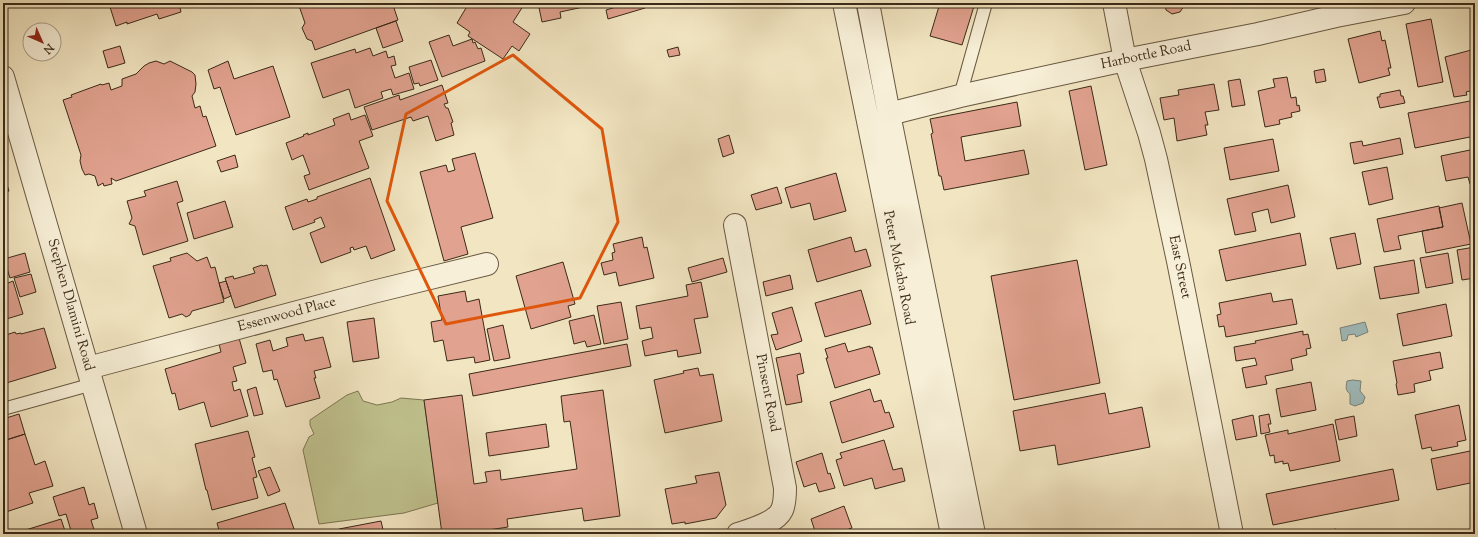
<svg xmlns="http://www.w3.org/2000/svg" width="1478" height="537" font-family="'Sorts Mill Goudy',serif">
<rect width="100%" height="100%" fill="#f2e6c2"/>
<filter id="stains"><feTurbulence type="fractalNoise" baseFrequency=".005" numOctaves="4"/><feColorMatrix values="0 0 0 0 .2 0 0 0 0 .09 0 0 0 0 .02 0 0 0 .5 -.17"/></filter>
<radialGradient id="worn" r=".72"><stop offset=".6" stop-color="#630" stop-opacity="0"/><stop offset="1" stop-color="#630" stop-opacity=".3"/></radialGradient>
<path fill="#c0c38f" stroke="#7e7654" d="M358,391L363,401L377,405L392,402L401,398L424,400L438,503L404,513L319,524L303,450L309,437L314,434L310,425V420L347,395Z"/>
<path fill="#a0bdbe" stroke="#78827c" d="M1365,322L1368,332L1356,337L1355,334L1348,335L1347,340L1342,341L1340,328Z
M1353,380L1361,381L1360,391L1365,397L1363,403L1355,406L1350,404V394C1345,390 1346,387 1347,381Z"/>
<path fill="#e1a28f" stroke="#3b2a18" d="M111,3H179L181,12L159,19L157,14L127,24V22L116,26L110,7L112,6Z
M298,3H395L393,5L398,20L315,50L312,41L307,39L302,28L305,23Z
M469,3H525L513,22L530,34L519,51L512,46L503,59L468,36L470,32L457,23Z
M538,3H587L588,6L560,12L561,18L542,22Z
M625,3H644L645,8L608,19L606,10L626,4Z
M940,3H975L962,45L930,36Z
M1159,3H1186L1180,12L1172,14L1166,10L1165,3L1159,5Z
M1431,19L1443,82L1418,87L1406,24Z
M396,21L403,41L383,48L376,28Z
M1380,31L1382,41L1385,40L1391,68H1388L1390,75L1359,83L1348,39Z
M449,35L453,46L472,39L473,43L475,42L478,49L481,48L485,61L442,77L429,42Z
M120,46L125,63L108,68L103,51Z
M678,47L680,55L669,57L667,50Z
M370,48L373,56L386,51L388,58L394,56L396,65L391,66L395,78L409,73L414,89L393,95L391,89L381,92L383,98L355,108L349,89L323,98L311,63L355,49L356,53Z
M1475,49V92L1474,90L1466,92L1467,95L1454,97L1445,57Z
M431,60L438,80L420,86L419,83L414,84L409,67Z
M156,61L164,64L170,61L192,72L195,75L196,84L195,92L192,96L195,108L200,106L203,117L206,116L216,146L116,181L111,178L112,184L104,186L103,183L98,186L95,176L89,174L85,175L82,169L80,161L81,155L63,100L72,97L71,95L101,84L102,85L109,83L111,90L122,86V79L136,74L144,66L149,63Z
M228,61L234,79L273,66L290,117L236,135L220,87L214,89L208,70Z
M1324,69L1326,81L1316,83L1314,71Z
M1287,77L1291,98L1296,97L1297,106L1299,105L1300,111L1291,113L1292,117L1279,120L1280,124L1265,127L1258,91L1275,87L1273,79Z
M1240,79L1245,105L1232,107L1228,81Z
M1214,84L1219,110L1205,112L1208,125H1205L1207,135L1177,141L1174,118L1164,120L1160,98L1179,95L1178,90Z
M442,85L448,103L444,104L446,108H448L453,122L451,123L454,135L436,141L428,116L413,121L411,117L372,130L364,107L399,95L400,100Z
M1091,86L1107,165L1085,170L1069,91Z
M1400,90L1401,96H1403L1405,103L1380,108L1377,97H1380V94Z
M1475,100V136L1415,148L1408,113Z
M1017,102L1021,126L961,137L965,161L1024,150L1029,174L944,190L941,176H939L931,134L933,133L930,119Z
M349,113L351,120L365,115L373,136L359,141L369,168L309,190L304,176L310,174L303,155L292,160L286,143L304,136L303,135L308,133V135L335,125L333,119Z
M729,135L734,153L723,157L718,139Z
M1400,138L1403,154L1354,164L1350,143L1362,141L1363,146Z
M1273,139L1279,171L1230,180L1224,148Z
M1475,149V182L1470,184L1468,177L1446,181L1441,156Z
M475,153L493,218L461,227L468,254L444,261L420,172L446,165L448,172L455,170L452,159Z
M235,155L238,167L221,172L217,161Z
M1387,167L1393,199L1369,205L1362,172Z
M3,172L9,191L3,193Z
M836,173L846,211L814,220L810,203L791,208L785,188Z
M370,178L395,250L371,259L366,246L354,250L353,247L350,248L351,252L321,263L310,233L325,227L321,217L314,220L315,222L293,230L285,207L307,199L308,202L317,199V197Z
M177,181L183,201L177,203L188,241L143,255L135,226L129,224L132,218L127,201L146,196L144,191Z
M1288,185L1295,217L1271,223L1268,209L1252,213L1256,231L1235,235L1227,199Z
M777,187L782,203L756,210L751,195Z
M225,201L233,227L194,239L187,213Z
M1462,203L1471,244L1426,253L1422,231L1443,227L1439,208Z
M1439,206L1443,227L1398,236L1401,249L1384,252L1377,219Z
M1300,233L1306,265L1226,281L1219,250Z
M1355,233L1361,264L1337,269L1330,238Z
M642,237L644,248L647,247L654,278L619,286L616,272L604,275L601,263L613,260L612,253L615,252L613,244Z
M851,237L855,252L866,249L871,266L817,282L808,250Z
M1475,247V278L1462,280L1457,250Z
M25,253L30,272L10,278L4,259Z
M187,253L197,261L207,257L211,268L215,267L224,302L192,311L190,315L186,317L182,314L169,318L153,266L171,261L170,258Z
M1448,253L1453,283L1426,288L1420,258Z
M723,258L727,272L692,282L688,268Z
M1077,260L1100,383L1014,400L991,276Z
M1414,260L1419,293L1380,299L1374,267Z
M563,262L575,304L568,306L571,317L531,329L516,276Z
M262,265L263,266L267,265L276,295L235,308L225,278L233,276L234,279L255,273L253,268Z
M31,274L36,292L20,297L14,278Z
M790,275L793,289L766,296L763,282Z
M13,281L23,314L3,320V285Z
M226,281L231,296L224,299L219,283Z
M701,282L708,317L694,319L701,353L678,357L677,350L645,356L642,341L653,338L651,327L640,329L636,306L688,296L686,285Z
M861,290L871,324L825,337L815,303Z
M465,291L467,302L479,299L490,360L475,363L474,357L447,361L443,340L434,342L431,322L442,320L438,296Z
M1271,293L1273,302L1292,299L1297,324L1226,337L1224,326L1219,327L1217,315L1221,314L1219,303Z
M621,302L628,339L604,344L597,306Z
M1446,304L1452,336L1403,346L1397,314Z
M792,307L802,341L776,350L771,335L778,334L772,313Z
M594,315L601,344L587,347L585,341L574,344L569,321Z
M374,318L379,358L353,362L347,322Z
M503,325L510,358L494,361L487,329Z
M44,328L56,368L3,384V336L15,332L16,334L21,333V334Z
M1303,331V335L1308,334L1311,348L1306,349L1307,355L1291,359L1293,370L1265,376L1267,384L1246,388L1242,368L1257,365L1255,358L1236,361L1234,347L1256,343L1255,341Z
M303,334L305,341L323,337L331,367L314,371L316,378H314L320,398L286,407L277,379L274,380L272,370L263,372L256,344L270,340L273,351L288,346L286,338Z
M239,338L246,363L233,367L237,381L232,382L234,391L240,389L248,416L211,427L204,402L179,410L175,393L172,394L165,369L221,352L219,344Z
M845,343L848,352L870,346V348L872,347L880,374L835,388L826,358H828L825,349Z
M627,344L631,366L473,396L469,374Z
M1440,352L1443,368L1429,371L1431,380L1414,384L1415,392L1398,395L1396,384L1397,383L1393,361Z
M800,353L804,373L797,375L802,402L786,405L776,358Z
M698,368L700,376L713,374L722,421L665,433L654,380L684,373L683,371Z
M1311,382L1316,410L1281,417L1276,389Z
M256,387L263,414L254,416L247,390Z
M870,389L874,402L881,400L885,413L889,412L894,427L842,443L830,402Z
M603,390L620,516L584,521L582,508L507,519L508,527L482,531V534H442L424,400L462,395L474,484L487,482L485,472L500,470L501,480L577,469L570,421L564,422L561,396Z
M1105,393L1109,414L1142,407L1150,447L1058,465L1055,445L1020,451L1013,411Z
M1459,405L1466,440L1457,442L1458,446L1432,451L1431,447L1422,449L1415,415Z
M19,414L25,434L3,441V419Z
M1269,414L1271,424H1268L1270,432L1261,434L1259,416Z
M1253,415L1257,436L1236,440L1232,420Z
M1354,416L1357,436L1339,440L1335,420Z
M546,424L549,447L489,456L486,433Z
M1333,424L1340,461L1290,471L1288,463L1283,464V461L1275,463L1274,455L1270,456L1265,435L1288,430V434Z
M248,431L255,457L252,458L257,477L253,478L258,498L212,510L207,490H206L195,444Z
M25,434L35,465L45,461L53,486L29,493L33,503L3,513V441Z
M884,440L893,470L902,468L905,481L875,489L872,478L844,486L836,460L842,458L840,453Z
M1475,450V482L1437,490L1431,459Z
M822,453L828,474L830,473L835,488L819,492L816,483L804,487L796,462Z
M270,467L280,491L268,496L258,471Z
M1393,469L1399,500L1273,525L1266,494Z
M719,472L726,505L716,518L685,524V522L672,524L665,489L697,483L695,476Z
M84,487L89,505L94,503L98,518L91,520L95,533L72,534L66,514L59,516L53,497Z
M285,503L294,529L278,534H220L217,523Z
M844,506L852,528L835,534H816L811,519Z
M61,519L66,534H16V533Z
M381,521L384,534H340L339,529Z
M1336,529L1337,534H1310Z"/>
<g fill="none" stroke-linecap="round" stroke-linejoin="round">
<defs>
<path id="service" d="M960,96L986,3
M3,409L93,384"/>
<path id="minor" d="M1114,3L1125,60L1149,133L1156,159L1178,261L1232,534
M889,114L960,96L1125,60L1258,34L1336,16L1404,3
M735,225L785,488C785,495 785,503 782,510C776,523 750,530 738,534
M88,368L373,292L487,264"/>
<path id="tertiary" d="M844,3L952,534
M868,3L889,114L974,534
M3,77L136,534"/>
</defs>
<use href="#service" stroke="#695942" stroke-width="14"/>
<use href="#minor" stroke="#695942" stroke-width="24"/>
<use href="#tertiary" stroke="#695942" stroke-width="24"/>
<use href="#service" stroke="#f7efd7" stroke-width="12"/>
<use href="#minor" stroke="#f7efd7" stroke-width="22"/>
<use href="#tertiary" stroke="#f7efd7" stroke-width="22"/>
</g>
<path fill="none" stroke="#df570d" stroke-width="3" stroke-linejoin="round" d="M513,55L602,129L618,222L580,298L446,324L387,201L406,114Z"/>
<g text-anchor="middle" dominant-baseline="central" stroke-width="3" stroke-linejoin="round" paint-order="stroke">
<g font-size="14" fill="#3b2a18" stroke="#f7efd7">
<text transform="translate(1146 56) rotate(-12)">Harbottle Road</text>
<text transform="translate(1179 267) rotate(78)">East Street</text>
<text transform="translate(898 268) rotate(79)">Peter Mokaba Road</text>
<text transform="translate(70 305) rotate(74)">Stephen Dlamini Road</text>
<text transform="translate(287 315) rotate(-15)">Essenwood Place</text>
<text transform="translate(767 393) rotate(79)">Pinsent Road</text>
</g>
</g>
<rect width="1478" height="537" fill="none" stroke="#f2e6c2" stroke-width="16"/>
<rect x="4" y="4" width="1470" height="529" fill="none" stroke="#3b2a18" stroke-width="2"/>
<rect x="8" y="8" width="1462" height="521" fill="none" stroke="#3b2a18"/>
<g transform="translate(42 42) rotate(135)"><circle r="19" fill="#f7efd7" stroke="#aca08b"/>
<path d="M0-3L7 15L0 10L-7 15Z" fill="#8f2418"/>
<text y="-6" font-size="11" font-weight="bold" text-anchor="middle" fill="#3b2a18">N</text>
</g>
<rect width="100%" height="100%" filter="url(#stains)"/>
<rect width="100%" height="100%" fill="url(#worn)"/>
</svg>
